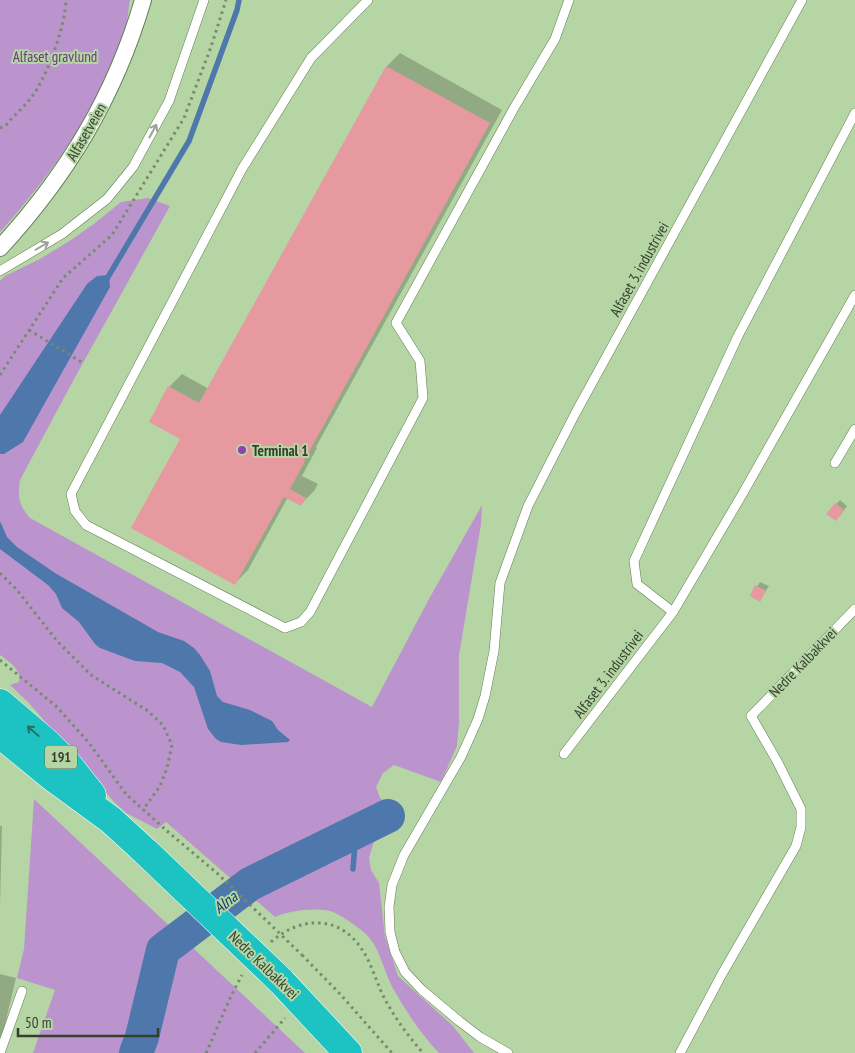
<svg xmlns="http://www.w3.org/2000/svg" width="855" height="1053" font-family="'PT Sans Narrow',sans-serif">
<rect width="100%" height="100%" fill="#b6d5a5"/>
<path fill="#bb94ce" d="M0,0H130C128,10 128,21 125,30C103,102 50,177 0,232Z
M148,198L170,206L73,381L20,480C18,497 18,504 30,518L372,707L429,599L482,505L481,524L459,655V722L457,746L441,782L394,765L383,773L376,787L380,798L389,806L370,817L375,838L369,858L371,870L379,883L385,937L398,976L453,1026L474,1053H439C421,1034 407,1013 394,990C384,973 381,950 367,935C361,929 342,916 335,913C321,906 288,911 275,917L166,822L157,829L126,813L114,802L29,703L10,685L19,682C22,669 9,662 0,655V281L5,276L40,259L71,240L95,223L121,202Z
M34,799L305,1053H33L55,990L17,978L24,949Z"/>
<path fill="#4e77ab" d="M109,275L110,287L23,442L4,454H0V415L87,284L97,276Z
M0,521L7,537L17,547L55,573L158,632L184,641L194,648L200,655L210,671L217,696L223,702L250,710L272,721L278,730L290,740L288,742L241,745L221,742L216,739L208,729L194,687L180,672L162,663L135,661L100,648L95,644L79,622L62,608L56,594L48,585L0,549Z"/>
<path fill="#0003" d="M400,53L502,110L316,447L317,448L302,476L318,484L314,491L301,504L288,497L248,570L235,583L182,439L169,387L182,374L209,389L387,66Z
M840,500L847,506L840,516L836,504Z
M760,582L769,586L760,600L751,596Z
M0,826H2L0,908Z
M0,974L16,978L0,1046Z"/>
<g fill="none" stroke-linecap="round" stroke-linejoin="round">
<path stroke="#4e77ab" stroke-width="5.5" d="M105,282L189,141L237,10L239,0
M353,869L355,844L363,829"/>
<path stroke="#4e77ab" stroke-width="34" d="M136,1053L142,1037L163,950L250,884L388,816"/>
</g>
<path fill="#e6999e" d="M386,66L490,123L304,461H305L290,489L306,498L301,506L284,497L235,585L131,528L180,439L149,422L168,386L199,403Z
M835,503L844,510L836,521L826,514Z
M755,585L766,591L760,602L750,596Z"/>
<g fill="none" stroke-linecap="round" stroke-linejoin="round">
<defs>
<path id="lane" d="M368,0L311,58L242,169L71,494L75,511L86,525L285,628L301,622L310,612L423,398L420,361L396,323L514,108L555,39L569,0
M0,271L62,234L107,199L133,167L169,101L204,0
M835,463L855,429
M673,612L637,584L634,561L738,336L855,113
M564,754L673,612L743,493L855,295
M0,1053L22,991
M508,1053L480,1037L459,1021L422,990L405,972L395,952L390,932L389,907L392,885L404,855L461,757L478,719L485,696L494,651L500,583L528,506L575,414L802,0
M680,1053L722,974L796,846L801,827V809L777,761L751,716L855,609"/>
<path id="street" d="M0,248C67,175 115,96 143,0"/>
<path id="highway" d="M0,703L47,743L66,762L92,795
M0,734L51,776L111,820L147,853
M280,980L348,1053"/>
</defs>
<use href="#lane" stroke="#627e52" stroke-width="10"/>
<use href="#street" stroke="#627e52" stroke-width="18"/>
<use href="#highway" stroke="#fff" stroke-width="29"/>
<path stroke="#758b69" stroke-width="3" stroke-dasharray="2.5 4" stroke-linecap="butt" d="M0,128L6,125C16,113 30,102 37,89C50,67 65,26 66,0
M29,330L83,363
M0,375L63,278L112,235L184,118L211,47L226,0
M0,573L17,590L57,641L91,675L148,711L163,725L172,745L167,768L160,786L143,810
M0,660L57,707L89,743L126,794L167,831
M271,942C299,917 338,914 361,948C372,963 377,986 387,1003C397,1021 410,1038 423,1053
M302,955L341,995L392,1053
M206,1053L231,996L242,975
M255,1053L285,1018"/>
<use href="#lane" stroke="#fff" stroke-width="9"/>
<use href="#street" stroke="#fff" stroke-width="16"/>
<use href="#highway" stroke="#1dc3c3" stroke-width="28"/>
<defs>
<path id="highway-bridge" d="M147,853L280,980"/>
</defs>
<use href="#highway-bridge" stroke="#fff" stroke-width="29" stroke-linecap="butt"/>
<path stroke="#758b69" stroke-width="3" stroke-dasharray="2.5 4" stroke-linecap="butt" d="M167,831L218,874L302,955"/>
<use href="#highway-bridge" stroke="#1dc3c3" stroke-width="28"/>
</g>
<defs><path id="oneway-shaft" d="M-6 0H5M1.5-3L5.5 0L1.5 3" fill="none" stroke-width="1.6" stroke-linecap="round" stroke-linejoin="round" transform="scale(1.25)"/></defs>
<g stroke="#9aa096">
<use href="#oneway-shaft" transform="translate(153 131) rotate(-61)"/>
<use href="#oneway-shaft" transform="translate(42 246) rotate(-30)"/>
</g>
<use stroke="#2c6e62" href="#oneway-shaft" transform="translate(33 731) rotate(-139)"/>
<circle fill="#9041b1" stroke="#b6d5a5" stroke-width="2" cx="242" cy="450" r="5"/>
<g text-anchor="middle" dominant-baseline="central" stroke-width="4" stroke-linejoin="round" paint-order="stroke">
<rect fill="#b6d5a5" stroke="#5b6d51" stroke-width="1" x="45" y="745.5" width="32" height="23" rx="4"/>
<g font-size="14" font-weight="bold" fill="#34402d">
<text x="61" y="757">191</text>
</g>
<g font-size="15" fill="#6a387f" stroke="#b6d5a5">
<text x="55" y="56">Alfaset gravlund</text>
</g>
<g font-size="15" fill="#34402d" stroke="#b6d5a5">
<text transform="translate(86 132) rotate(-60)">Alfasetveien</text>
<text transform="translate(639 269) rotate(-61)">Alfaset 3. industrivei</text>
<text transform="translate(803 662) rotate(-46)">Nedre Kalbakkvei</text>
<text transform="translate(608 674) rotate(-53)">Alfaset 3. industrivei</text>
<text transform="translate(264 965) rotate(44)">Nedre Kalbakkvei</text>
</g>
<g font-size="15" font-weight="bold" fill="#34402d" stroke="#b6d5a5" text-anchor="start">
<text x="252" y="450">Terminal 1</text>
</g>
<g font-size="16" font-style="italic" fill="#103c6e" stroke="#b6d5a5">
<text transform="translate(225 902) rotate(-38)">Alna</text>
</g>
</g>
<path d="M18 1028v8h140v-8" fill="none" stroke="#34402d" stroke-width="2.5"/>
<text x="25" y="1028" font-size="15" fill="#34402d" stroke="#b6d5a5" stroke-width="4" paint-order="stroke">50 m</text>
</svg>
